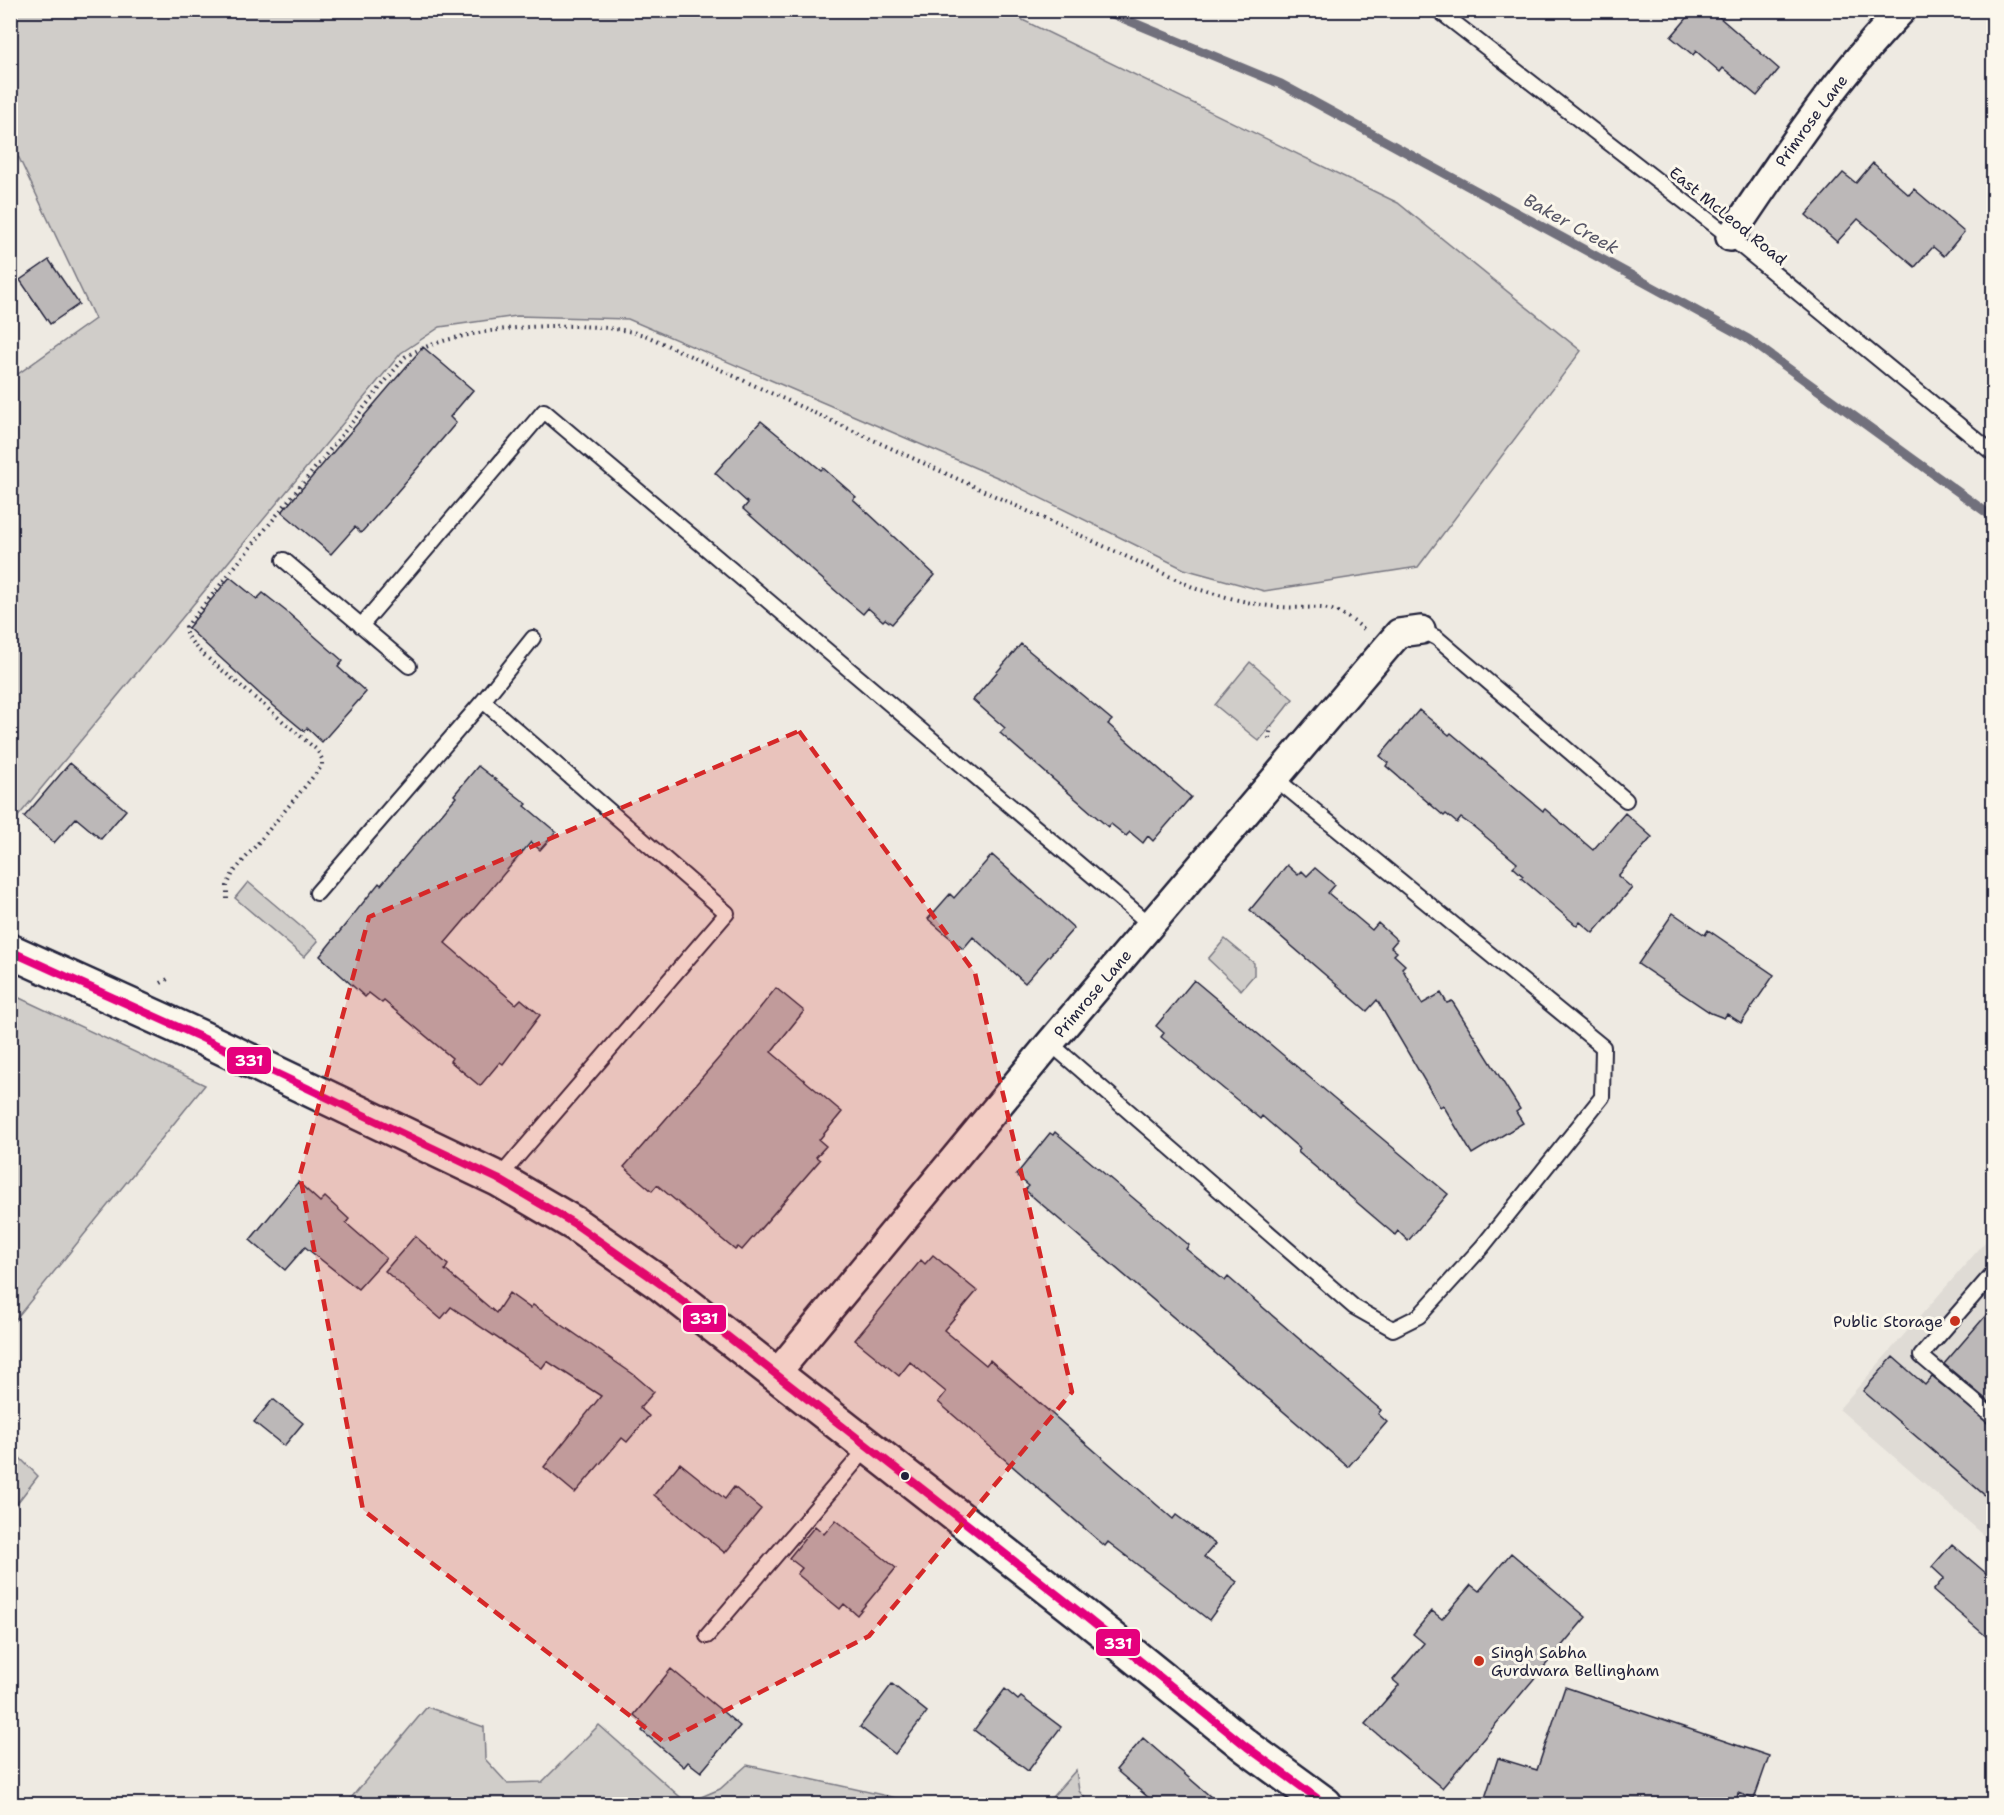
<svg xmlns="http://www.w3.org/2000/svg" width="2004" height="1815" font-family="'Shantell Sans',sans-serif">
<rect width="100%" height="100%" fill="#eeeae2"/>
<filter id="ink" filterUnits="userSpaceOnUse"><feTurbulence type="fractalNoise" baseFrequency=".0167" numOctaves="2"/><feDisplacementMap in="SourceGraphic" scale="12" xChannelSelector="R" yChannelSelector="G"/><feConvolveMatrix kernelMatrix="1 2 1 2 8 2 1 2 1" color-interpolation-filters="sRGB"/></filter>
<g filter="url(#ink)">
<path fill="#dfdbd5" d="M1993,1233V1543L1839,1409Z"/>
<path fill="#d0cdc9" stroke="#797882" stroke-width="1.5" d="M11,10L1004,11L1398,203L1581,351L1418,567L1264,591L1184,569L1006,481L628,319L517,316L440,327L401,353L11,825V379L95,319L19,158L11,151Z
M1250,662L1293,699L1259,741L1215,705Z
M248,882L318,941L304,957L235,898Z
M1225,939L1254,963V975L1241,990L1208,959Z
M11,994L205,1085L11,1325Z
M11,1449L38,1476L11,1511Z
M427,1707L484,1727L485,1759L507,1783L542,1782L599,1725L687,1803L720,1789L747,1765L923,1804H346Z
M1076,1770L1079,1791L1090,1804H1046Z"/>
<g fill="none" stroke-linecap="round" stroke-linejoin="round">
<path stroke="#716f7c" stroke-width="9" d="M1103,10L1281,84L1748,339L1994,518"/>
</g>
<path fill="#bcb8b8" stroke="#22223b" stroke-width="1.5" d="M1694,10H1711L1779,69L1757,96L1723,68L1720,72L1696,51L1693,55L1671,37Z
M1873,163L1909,195L1914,189L1964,232L1944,256L1933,247L1915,267L1858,219L1837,242L1806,215L1843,173L1856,183Z
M49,260L79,304L50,324L20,280Z
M423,347L473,390L450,417L456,423L391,499L361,533L355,527L331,554L282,512Z
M761,421L821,470L823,468L856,497L853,499L935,575L892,624L885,619L883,621L868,608L863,614L838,593L743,509L748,503L715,473Z
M230,577L257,599L263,593L287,612L343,661L338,667L366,692L322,742L307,728L304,731L262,696L188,628Z
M1021,644L1112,720L1108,724L1191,797L1153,841L1148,836L1143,843L1130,832L1126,836L1111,824L1108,827L1000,733L1005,728L973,700Z
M1419,710L1449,735L1451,733L1543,811L1545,809L1593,850L1625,813L1652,837L1618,876L1632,888L1593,933L1580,922L1577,926L1521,878L1523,876L1513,867L1517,863L1474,827L1461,818L1457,823L1446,814L1444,816L1386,766L1388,763L1380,756Z
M70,763L126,810L101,839L76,818L54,843L24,817Z
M478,766L527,804L525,806L556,832L540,850L531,842L445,943L516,1004L521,999L540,1015L503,1064L500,1062L480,1086L450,1061L452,1058L384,1001L382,1003L369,993L365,997L320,956L379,883L381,885L456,797L454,795Z
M992,855L1074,928L1025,983L973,937L963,949L928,919L950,894L954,898Z
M1287,865L1298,875L1302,871L1307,876L1315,868L1335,885L1328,893L1372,930L1378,923L1397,940L1391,947L1397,952L1394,955L1405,965L1402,968L1422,1004L1441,993L1447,1003L1452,1001L1520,1109L1516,1112L1523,1123L1472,1154L1443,1105L1440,1107L1377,1000L1367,1011L1250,910Z
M1673,913L1705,935L1708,930L1774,975L1741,1023L1727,1014L1724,1018L1711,1013L1638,964Z
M1194,980L1448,1194L1408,1241L1398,1231L1395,1235L1298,1152L1300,1149L1262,1116L1260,1119L1161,1037L1164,1033L1156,1026Z
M776,988L804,1011L771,1052L842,1112L819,1140L826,1146L816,1157L820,1160L742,1250L738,1247L735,1250L657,1185L652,1191L624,1167L731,1044Z
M1055,1132L1189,1245L1186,1249L1225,1281L1228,1277L1381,1410L1378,1414L1387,1422L1348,1467L1025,1190L1029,1186L1016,1175L1050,1133L1053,1135Z
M298,1182L320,1202L325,1197L349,1219L346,1223L386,1258L358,1289L305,1247L285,1270L250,1240Z
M415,1236L448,1265L445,1270L496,1313L509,1293L530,1308L533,1305L633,1374L654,1392L640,1408L649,1416L627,1442L622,1438L575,1493L544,1467L601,1396L547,1361L542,1368L451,1307L441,1319L385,1271Z
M933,1255L977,1291L944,1330L986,1365L990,1360L1173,1519L1176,1515L1215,1544L1204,1557L1237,1582L1209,1620L1108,1542L1105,1546L981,1439L938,1402L946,1392L910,1362L899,1376L855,1340L921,1260L925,1264Z
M1994,1306V1406L1944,1364Z
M1893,1357L1925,1385L1932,1377L1994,1427V1503L1863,1391Z
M273,1399L303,1423L284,1446L254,1422Z
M680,1463L725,1499L734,1487L761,1509L725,1553L654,1495Z
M836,1520L896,1568L857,1615L844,1604L840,1609L797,1574L802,1568L789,1558L815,1526L824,1534Z
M1952,1544L1994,1580V1643L1933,1591L1944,1578L1932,1567Z
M1511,1553L1586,1617L1442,1788L1365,1724L1399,1685L1393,1680L1424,1643L1413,1634L1432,1611L1442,1619L1471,1585L1479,1591Z
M671,1669L740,1726L701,1772L688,1762L684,1767L642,1731L646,1726L634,1715Z
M892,1684L927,1712L895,1754L860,1727Z
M1565,1687L1769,1756L1754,1799L1738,1793L1736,1804H1483L1498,1758L1537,1770Z
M1005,1689L1018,1700L1021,1697L1061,1727L1028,1771L974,1730Z
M1143,1738L1219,1804H1156L1116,1770Z"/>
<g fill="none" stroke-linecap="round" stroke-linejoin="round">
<defs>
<path id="service" d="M1438,10L1730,237L1994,454
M284,560L409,666
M361,626L544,411L1152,926
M1421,630L1437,638L1626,800
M483,701L533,638
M317,893L483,701L727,913L498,1179
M1050,1043L1354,1307L1393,1329L1419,1316L1482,1247L1602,1097L1603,1047L1276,779
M1994,1272L1921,1356L1994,1418
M707,1636L868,1447"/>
<g id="minor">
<path id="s1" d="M1730,237C1783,158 1835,79 1902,10"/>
<path id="s2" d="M776,1374L1050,1043L1386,648L1399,633L1421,630"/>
</g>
<path id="tertiary" d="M10,951L198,1036L498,1179L575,1224L662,1285L1082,1614L1247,1747L1325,1804"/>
</defs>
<use href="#service" stroke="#22223b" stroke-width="18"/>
<use href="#minor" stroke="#22223b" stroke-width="32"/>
<use href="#tertiary" stroke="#22223b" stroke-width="38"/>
<path stroke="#22223b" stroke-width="4" stroke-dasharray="1.5 4.5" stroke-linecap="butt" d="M1269,739L1271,726
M227,899V886L233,873L322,766V759L317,750L198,650L186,635V627L405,357C456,325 591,317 647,336L1197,589C1224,596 1251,605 1279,607C1322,610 1328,600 1365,630
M161,983L171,977"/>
<use href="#service" stroke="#fbf7ec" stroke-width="14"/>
<use href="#minor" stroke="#fbf7ec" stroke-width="27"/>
<use href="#tertiary" stroke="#fbf7ec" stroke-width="33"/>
<defs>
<path id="bus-1" d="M10,951L198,1036L498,1179L575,1224L662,1285L1082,1614L1247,1747L1325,1804"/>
</defs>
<use href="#bus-1" stroke="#fbf7ec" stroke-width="12"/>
<use href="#bus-1" stroke="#e5007d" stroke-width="8"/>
</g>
</g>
<path fill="#d62828" fill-opacity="0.2" stroke="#d62828" stroke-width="4.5" stroke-dasharray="12 8" stroke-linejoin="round" d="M799,731L975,973L1072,1392L869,1636L664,1742L363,1510L300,1175L369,917Z"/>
<g fill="#c8321e" stroke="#fbf7ec" stroke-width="2">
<circle cx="1955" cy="1321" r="6"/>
<circle cx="1479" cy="1661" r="6"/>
</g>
<circle fill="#22223b" stroke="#fbf7ec" stroke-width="2" cx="905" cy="1476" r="5"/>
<g text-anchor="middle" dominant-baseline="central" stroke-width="6" stroke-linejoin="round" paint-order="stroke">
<g font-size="16" fill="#22223b" stroke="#fbf7ec">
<text stroke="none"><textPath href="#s1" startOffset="142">Primrose Lane</textPath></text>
<text transform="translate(1728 216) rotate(39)">East McLeod Road</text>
<text stroke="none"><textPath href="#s2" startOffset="495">Primrose Lane</textPath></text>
</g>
<g font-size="16" fill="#22223b" stroke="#fbf7ec" text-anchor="end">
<text x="1943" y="1321">Public Storage</text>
<text x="1491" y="1652" text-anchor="start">Singh Sabha<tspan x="1491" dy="18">Gurdwara Bellingham</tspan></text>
</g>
<g font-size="18" font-style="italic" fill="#575666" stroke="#fbf7ec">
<text transform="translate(1571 224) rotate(29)">Baker Creek</text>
</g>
</g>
<g stroke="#fbf7ec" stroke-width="2">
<rect x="226" y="1046" width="46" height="29" rx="6" fill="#e5007d"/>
<rect x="682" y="1304" width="45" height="29" rx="6" fill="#e5007d"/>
<rect x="1095" y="1628" width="46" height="29" rx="6" fill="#e5007d"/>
</g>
<g font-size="16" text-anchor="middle" font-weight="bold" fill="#fff">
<text x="249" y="1066">331</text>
<text x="704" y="1324">331</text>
<text x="1118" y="1649">331</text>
</g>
<rect width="2004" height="1815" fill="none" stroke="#fbf7ec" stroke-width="36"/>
<rect x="18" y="18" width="1968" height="1779" fill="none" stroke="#22223b" stroke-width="2" filter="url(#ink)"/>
</svg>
